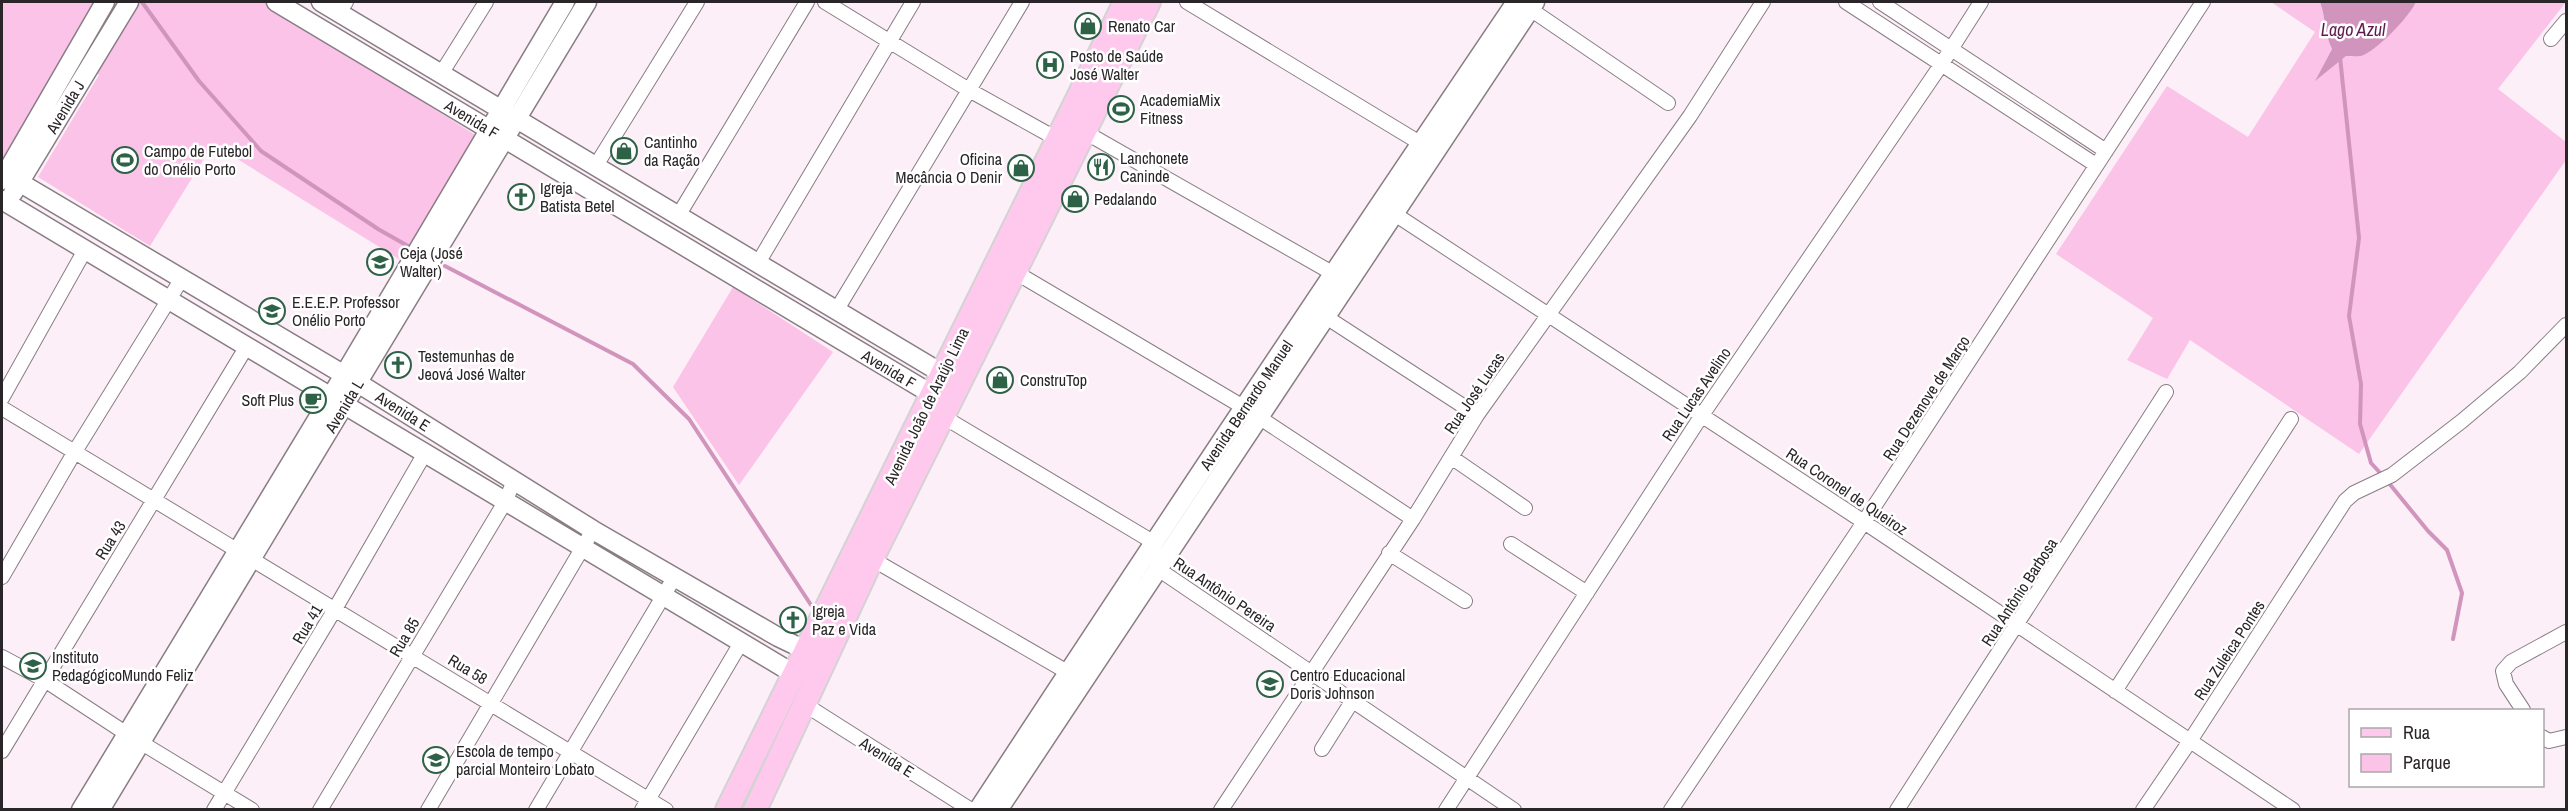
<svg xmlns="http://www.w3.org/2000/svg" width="2568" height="811" font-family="'Archivo Narrow',sans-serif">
<rect width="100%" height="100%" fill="#fceff7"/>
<path fill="#fac3e7" d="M2,2H100L3,163L2,162Z
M135,2H264L477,136L402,261L213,144L150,246L38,177L99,75L94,71Z
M2271,2H2320C2326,18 2324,33 2332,49L2316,79L2346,56C2350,56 2357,57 2361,56C2376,52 2410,16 2416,2H2566L2498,89L2566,142V160L2359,454L2190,340L2167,379L2127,360L2153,318L2056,254L2167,86L2248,137L2315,32Z
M733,287L833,352L739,485L673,387Z"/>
<path fill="#d195bd" d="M2320,2H2416C2410,16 2376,52 2361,56C2357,57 2350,56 2346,56L2315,81L2332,49C2324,33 2326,18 2320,2Z"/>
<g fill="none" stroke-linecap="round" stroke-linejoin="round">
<path stroke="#d195bd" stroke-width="4" d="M142,2L199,81L261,151L378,229L408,246
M2340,57L2359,238L2349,316L2361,384L2360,424L2371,463L2383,476
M445,266L633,364L689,419L811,605
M2388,482L2428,531L2447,550L2462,593L2453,639"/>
<defs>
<path id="minor" d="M825,2L969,90L1057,139
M1187,2L1420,143
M1846,2L2096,165
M1880,2L2106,151
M1530,9L1668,103
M339,12L346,2
M2551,39L2566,21
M441,74L486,2
M1083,131L1334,274
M595,167L697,2
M1387,209L1864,522L2293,810
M678,216L807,2
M758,263L913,2
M1015,272L1245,408L1413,519
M836,311L1022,2
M1326,317L1477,415
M2,398L85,250
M2,408L666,810
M937,413L1153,542L1158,569L1514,810
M1451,457L1525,508
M1511,544L1587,593
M1389,553L1465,601
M872,559L1076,677
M2,577L74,453L181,280
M2,657L43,679L127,734L252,810
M2115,691L2291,419
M804,704L971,810
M2523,710L2506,684L2503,671L2511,662L2566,632
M2542,737L2549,741L2566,737
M1322,749L1353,700
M2,751L247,346
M214,810L335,609L425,453
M320,810L505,502L514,481
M428,810L593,530
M536,810L674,578
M642,810L742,641
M1221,810L1413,519L1477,415L1690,116L1763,2
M1446,810L1702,415L1941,65L1981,2
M1671,810L1864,522L2203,2
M1897,810L2166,392
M2143,810L2190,741L2345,501L2354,493L2392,475L2462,421L2520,372L2566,325"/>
<path id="tertiary" d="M276,2L923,389L932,394L945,393
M321,2L943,374L950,384
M2,172L358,383L593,530L778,637L805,650
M2,180L105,2
M13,193L129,2
M2,200L794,674
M81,810L344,375L565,2
M100,810L587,2
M978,810C1155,539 1335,270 1516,2
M998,810L1535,2"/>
<path id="primary" d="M727,810L1125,2
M755,810L872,559L1149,2"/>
</defs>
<use href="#minor" stroke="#897d84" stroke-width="16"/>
<use href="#tertiary" stroke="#897d84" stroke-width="21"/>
<use href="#primary" stroke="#d4d3d4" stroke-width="26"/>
<use href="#minor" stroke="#fff" stroke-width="14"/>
<use href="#tertiary" stroke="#fff" stroke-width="18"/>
<use href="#primary" stroke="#fec9ed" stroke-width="22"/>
</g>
<defs>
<symbol id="shop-ring" viewBox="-11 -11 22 22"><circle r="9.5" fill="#fff" stroke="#2d6247" stroke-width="1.5"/><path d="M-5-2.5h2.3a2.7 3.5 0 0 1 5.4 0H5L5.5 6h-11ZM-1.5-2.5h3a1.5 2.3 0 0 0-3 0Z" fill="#2d6247"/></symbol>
<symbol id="hospital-ring" viewBox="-11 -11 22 22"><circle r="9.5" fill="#fff" stroke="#2d6247" stroke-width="1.5"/><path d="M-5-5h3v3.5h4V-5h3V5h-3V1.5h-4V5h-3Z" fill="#2d6247"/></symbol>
<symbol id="stadium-ring" viewBox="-11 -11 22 22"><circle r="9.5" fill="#fff" stroke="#2d6247" stroke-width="1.5"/><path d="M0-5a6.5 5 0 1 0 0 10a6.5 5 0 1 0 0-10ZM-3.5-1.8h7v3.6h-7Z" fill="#2d6247"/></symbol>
<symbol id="restaurant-ring" viewBox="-11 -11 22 22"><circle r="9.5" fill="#fff" stroke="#2d6247" stroke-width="1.5"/><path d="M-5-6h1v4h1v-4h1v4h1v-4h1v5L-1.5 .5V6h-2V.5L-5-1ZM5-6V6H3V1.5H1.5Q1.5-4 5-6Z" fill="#2d6247"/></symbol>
<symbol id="church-ring" viewBox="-11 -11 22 22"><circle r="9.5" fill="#fff" stroke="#2d6247" stroke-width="1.5"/><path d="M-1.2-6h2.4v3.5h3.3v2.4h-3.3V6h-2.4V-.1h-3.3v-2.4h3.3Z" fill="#2d6247"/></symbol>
<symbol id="school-ring" viewBox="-11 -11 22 22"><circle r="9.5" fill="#fff" stroke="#2d6247" stroke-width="1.5"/><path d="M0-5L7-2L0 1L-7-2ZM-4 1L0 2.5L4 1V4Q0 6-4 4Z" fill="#2d6247"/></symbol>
<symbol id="cafe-ring" viewBox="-11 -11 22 22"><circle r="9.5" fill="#fff" stroke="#2d6247" stroke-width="1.5"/><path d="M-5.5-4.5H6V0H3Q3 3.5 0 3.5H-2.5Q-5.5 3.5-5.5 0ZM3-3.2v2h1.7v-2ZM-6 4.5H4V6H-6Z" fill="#2d6247"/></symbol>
</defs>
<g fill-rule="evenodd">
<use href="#shop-ring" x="1073" y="11" width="30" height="30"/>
<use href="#hospital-ring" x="1035" y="50" width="30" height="30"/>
<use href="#stadium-ring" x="1106" y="94" width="30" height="30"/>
<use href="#shop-ring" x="609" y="136" width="30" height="30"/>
<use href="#stadium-ring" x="110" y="145" width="30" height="30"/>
<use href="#restaurant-ring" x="1086" y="152" width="30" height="30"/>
<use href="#shop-ring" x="1006" y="153" width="30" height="30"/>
<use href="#church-ring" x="506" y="182" width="30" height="30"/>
<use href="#shop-ring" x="1060" y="184" width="30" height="30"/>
<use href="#school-ring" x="365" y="247" width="30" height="30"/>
<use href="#school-ring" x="257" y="296" width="30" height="30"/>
<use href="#church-ring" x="383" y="350" width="30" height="30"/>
<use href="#shop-ring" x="985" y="365" width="30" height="30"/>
<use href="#cafe-ring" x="298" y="385" width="30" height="30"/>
<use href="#church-ring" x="778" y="605" width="30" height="30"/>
<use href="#school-ring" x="18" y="651" width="30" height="30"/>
<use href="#school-ring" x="1255" y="669" width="30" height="30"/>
<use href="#school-ring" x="421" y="745" width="30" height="30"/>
</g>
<g text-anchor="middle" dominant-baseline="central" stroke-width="5" stroke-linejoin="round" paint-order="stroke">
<g font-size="16" fill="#2a2528" stroke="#fff" text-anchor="start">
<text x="1108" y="26">Renato Car</text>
<text x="1070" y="56">Posto de Saúde<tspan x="1070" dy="18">José Walter</tspan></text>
<text x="1140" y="100">AcademiaMix<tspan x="1140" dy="18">Fitness</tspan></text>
<text x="644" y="142">Cantinho<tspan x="644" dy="18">da Ração</tspan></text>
<text x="144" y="151">Campo de Futebol<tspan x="144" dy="18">do Onélio Porto</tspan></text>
<text x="1120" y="158">Lanchonete<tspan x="1120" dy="18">Caninde</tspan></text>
<text x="1002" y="159" text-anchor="end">Oficina<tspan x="1002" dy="18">Mecância O Denir</tspan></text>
<text x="540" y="188">Igreja<tspan x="540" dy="18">Batista Betel</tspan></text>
<text x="1094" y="199">Pedalando</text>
<text x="400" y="253">Ceja (José<tspan x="400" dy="18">Walter)</tspan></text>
<text x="292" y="302">E.E.E.P. Professor<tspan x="292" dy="18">Onélio Porto</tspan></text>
<text x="418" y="356">Testemunhas de<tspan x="418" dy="18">Jeová José Walter</tspan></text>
<text x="1020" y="380">ConstruTop</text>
<text x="294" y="400" text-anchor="end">Soft Plus</text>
<text x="812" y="611">Igreja<tspan x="812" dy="18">Paz e Vida</tspan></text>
<text x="52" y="657">Instituto<tspan x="52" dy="18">PedagógicoMundo Feliz</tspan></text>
<text x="1290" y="675">Centro Educacional<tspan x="1290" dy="18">Doris Johnson</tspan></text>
<text x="456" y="751">Escola de tempo<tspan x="456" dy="18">parcial Monteiro Lobato</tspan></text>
</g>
<g font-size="16" fill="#2a2528" stroke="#fff">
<text transform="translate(65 107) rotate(-59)">Avenida J</text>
<text transform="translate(472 119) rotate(31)">Avenida F</text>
<text transform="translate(889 369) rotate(31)">Avenida F</text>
<text transform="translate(1474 393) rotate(-56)">Rua José Lucas</text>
<text transform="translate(1696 394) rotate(-56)">Rua Lucas Avelino</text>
<text transform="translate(1926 398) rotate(-57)">Rua Dezenove de Março</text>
<text transform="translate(1246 405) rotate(-56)">Avenida Bernardo Manuel</text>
<text transform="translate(344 406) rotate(-59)">Avenida L</text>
<text transform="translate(926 406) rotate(-64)">Avenida João de Araújo Lima</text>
<text transform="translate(403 411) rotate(32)">Avenida E</text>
<text transform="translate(1847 491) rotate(34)">Rua Coronel de Queiroz</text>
<text transform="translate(110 540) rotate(-58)">Rua 43</text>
<text transform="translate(2019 592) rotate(-57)">Rua Antônio Barbosa</text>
<text transform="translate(1225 594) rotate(34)">Rua Antônio Pereira</text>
<text transform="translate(307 624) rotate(-59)">Rua 41</text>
<text transform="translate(404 637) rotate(-59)">Rua 85</text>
<text transform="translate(2229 650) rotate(-57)">Rua Zuleica Pontes</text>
<text transform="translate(468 669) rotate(31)">Rua 58</text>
<text transform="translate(887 757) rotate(32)">Avenida E</text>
</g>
<g font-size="18" font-style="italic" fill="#60194e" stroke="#fff">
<text x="2353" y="29">Lago Azul</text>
</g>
</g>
<rect width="2568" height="811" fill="none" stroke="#2a2528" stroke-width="6"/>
<rect x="2349" y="709" width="195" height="78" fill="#ffffff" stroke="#aaa8a9" stroke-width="1.5"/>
<rect x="2361" y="728" width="30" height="9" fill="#fec9ed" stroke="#aaa8a9" stroke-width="1.5"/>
<text x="2403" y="739" font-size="18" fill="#2a2528">Rua</text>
<rect x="2361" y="754" width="30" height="18" fill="#fac3e7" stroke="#aaa8a9" stroke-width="1.5"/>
<text x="2403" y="769" font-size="18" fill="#2a2528">Parque</text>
</svg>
